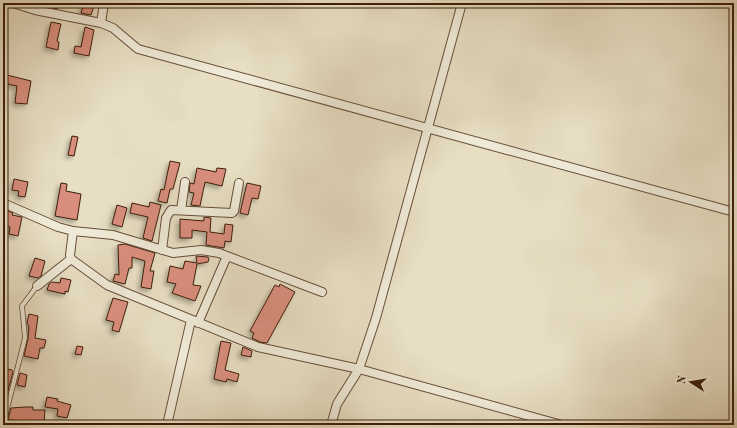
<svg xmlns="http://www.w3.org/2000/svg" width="737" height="428" font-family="'Old Standard TT',serif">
<defs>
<filter id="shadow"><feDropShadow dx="-3" dy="3" stdDeviation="2" flood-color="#0004"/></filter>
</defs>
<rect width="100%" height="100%" fill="#e7dec3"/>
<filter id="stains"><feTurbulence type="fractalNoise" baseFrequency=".005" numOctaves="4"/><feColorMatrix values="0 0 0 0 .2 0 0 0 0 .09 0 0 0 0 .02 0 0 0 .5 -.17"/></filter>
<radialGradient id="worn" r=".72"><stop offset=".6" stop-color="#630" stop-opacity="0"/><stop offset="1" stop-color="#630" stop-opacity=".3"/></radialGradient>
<path fill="#d98e7d" stroke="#3c1d09" filter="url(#shadow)" d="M39,3H59L57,9L39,5Z
M84,3H95L91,15L81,13Z
M51,22L61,24L57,41L59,42L58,50L46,47Z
M85,27L94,30L89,56L74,53L75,46L81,47Z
M3,74L31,81L27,104L15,103L17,86L3,83Z
M72,136L78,137L74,156L68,155Z
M170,161L180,163L173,189H170L167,203L158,201L161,189L164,190Z
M197,168L216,172L217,168L226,169L222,186L205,182L200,206L191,205L194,193L189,192L190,183L194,184Z
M14,179L28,182L25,197L18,196L19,191L12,190Z
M61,183L67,184L66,191L81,194L77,220L55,216Z
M247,183L261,186L258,199L252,198L248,215L240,213Z
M150,202L161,205L152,241L143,238L148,217L130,213L132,203L149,207Z
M117,205L127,208L122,227L112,224Z
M3,209L13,213L12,215L22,217L18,236L9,234L10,227L3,224Z
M204,217L211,218L210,232L224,234L225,224L233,225L231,242L225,241L224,248L206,245L207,232L192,230V238H180V219L204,221Z
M125,244L155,253L150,271H154L151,289L141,287L145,261L132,257V268H129L125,284L113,281L115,274L119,275L118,245Z
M196,256L208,257L209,259L208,262L197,264L193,285L201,286L195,301L172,293L176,284L167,282L170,266L183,269L185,261L197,263Z
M35,258L45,261L41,276L38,278L29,276Z
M61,278L71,280L68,292L65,291V294L47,290L49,284L52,282L60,283Z
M280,284L295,292L267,343L260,342L252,338L254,333L250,331L275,285L279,287Z
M113,298L128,302L119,332L112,330L114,322L106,320Z
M29,314L38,316L35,338L46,340L44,348H40L38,359L24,356L28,339L29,326L27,323Z
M221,341L231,343L225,370L239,374L237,382L227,379L226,382L214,379Z
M77,346L83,347L81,355L75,354Z
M243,347L252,351L251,357L241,355Z
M3,368L12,370L13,372L6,398L3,397Z
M20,373L27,375L25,387L17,385Z
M47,397L58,399L57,401L71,405L67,418L57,416L58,409L45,407Z
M26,407H33V410H45L44,422L8,420L11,408Z"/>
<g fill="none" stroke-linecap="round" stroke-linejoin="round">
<defs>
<path id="lane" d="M3,425L25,338L22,306L37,286"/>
<path id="street" d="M13,3L35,10L101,23L113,28L138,49L734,212
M101,23L104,3
M3,203L58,227L73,231L113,235L173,253L201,250L219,253L322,292
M181,210L185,182
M73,231L70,255L71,259L107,285L258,347L359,369L562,425
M162,250L166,218L171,210L232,213L234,211L239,183
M37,286L71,259
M198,323L227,256
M167,425L191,320
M331,425L337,404L359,369L376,318L462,3"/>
</defs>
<use href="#lane" stroke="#674d38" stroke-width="5.5"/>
<use href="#street" stroke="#674d38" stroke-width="10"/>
<use href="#lane" stroke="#efead8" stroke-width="4"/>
<use href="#street" stroke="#efead8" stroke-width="8"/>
</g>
<rect width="737" height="428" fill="none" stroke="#e7dec3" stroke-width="16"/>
<rect x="4" y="4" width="729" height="420" fill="none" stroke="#3c1d09" stroke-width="2"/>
<rect x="8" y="8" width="721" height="412" fill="none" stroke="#3c1d09"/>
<g transform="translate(691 382) rotate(282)" stroke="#efead8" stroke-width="3" paint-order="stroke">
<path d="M0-3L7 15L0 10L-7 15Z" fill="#3c1d09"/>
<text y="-6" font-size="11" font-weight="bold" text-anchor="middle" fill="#3c1d09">N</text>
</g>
<rect width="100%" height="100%" filter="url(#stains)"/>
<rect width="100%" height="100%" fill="url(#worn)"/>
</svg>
